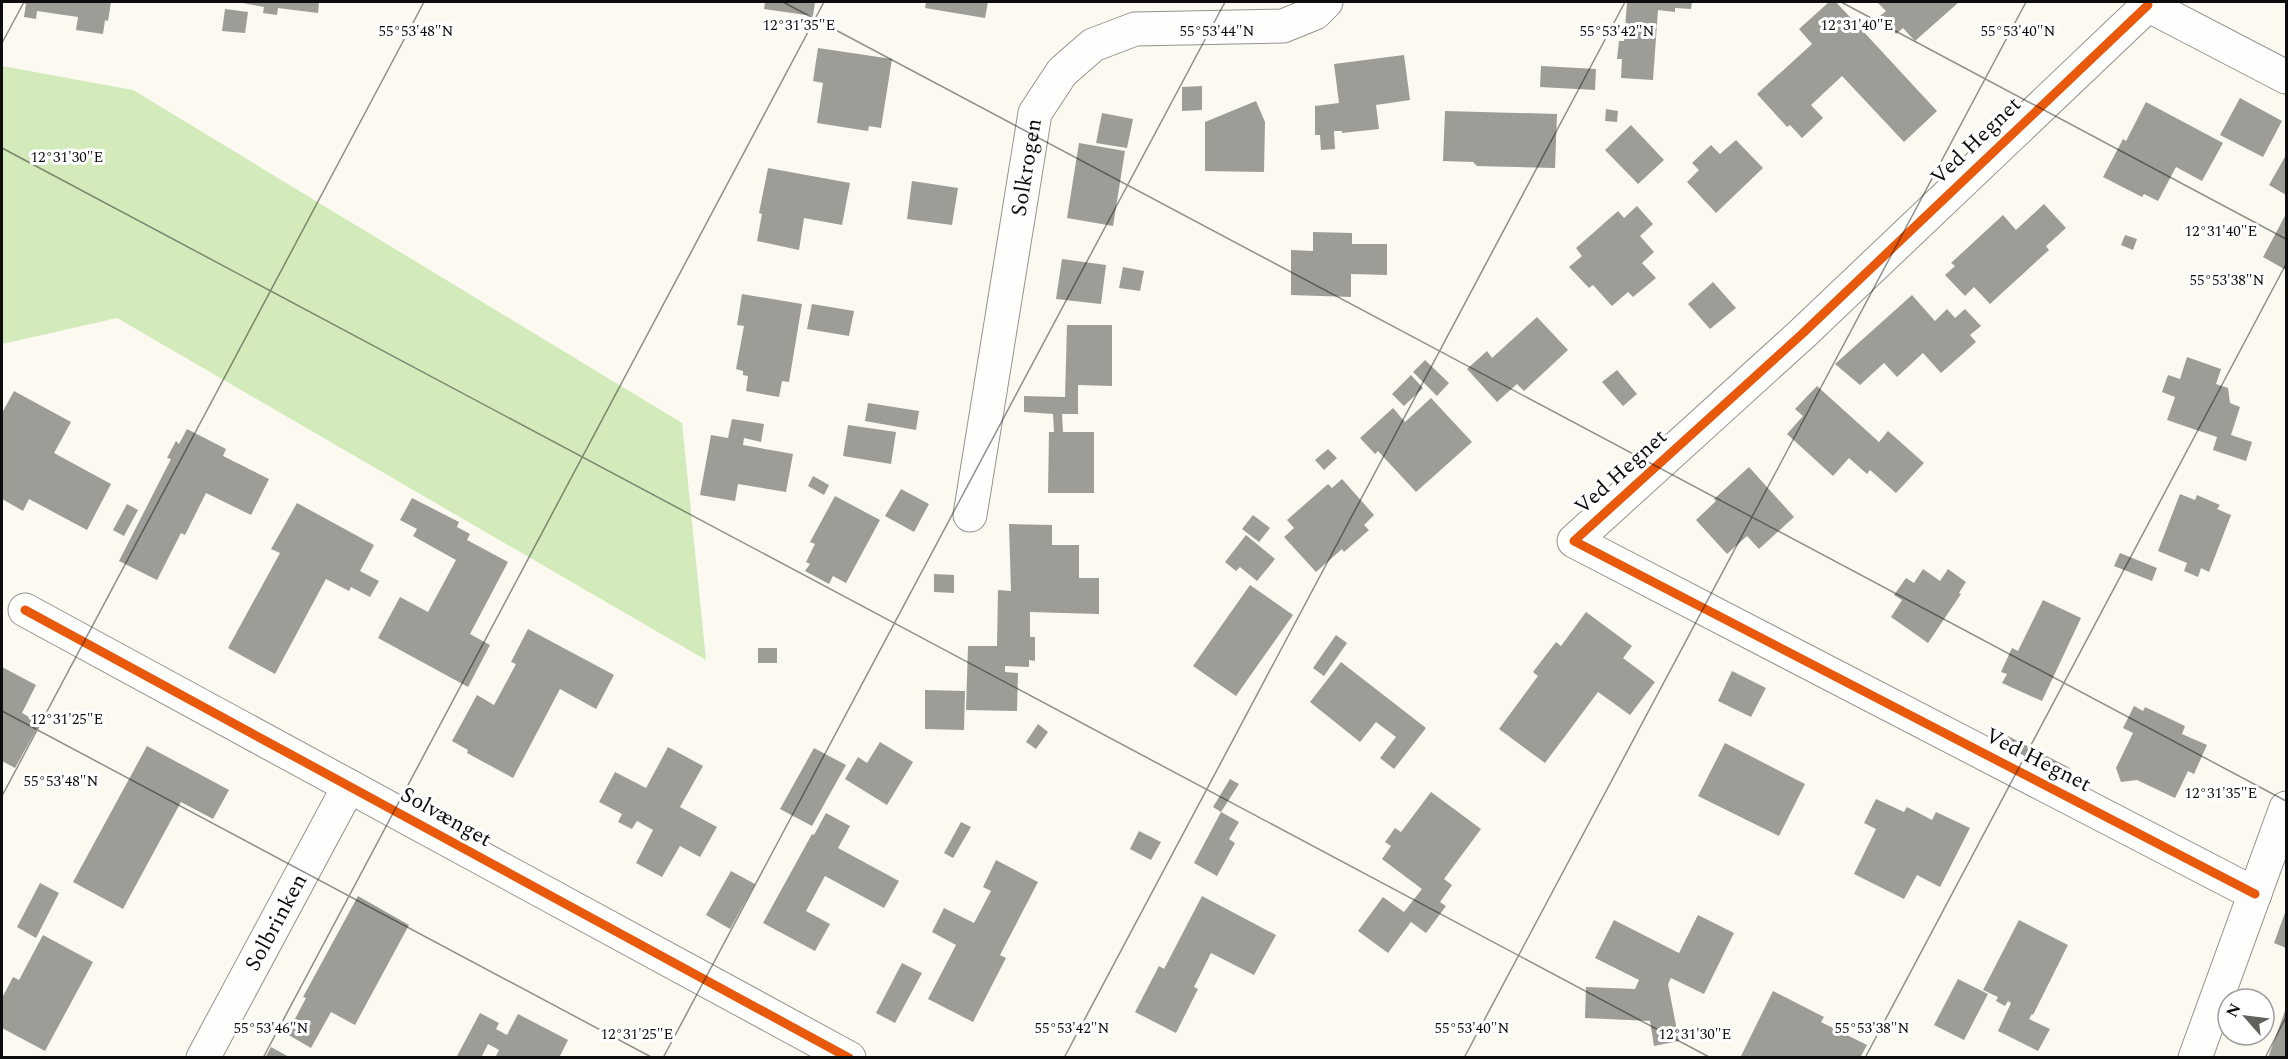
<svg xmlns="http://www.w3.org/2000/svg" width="2288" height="1059" font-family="Spectral,serif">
<rect width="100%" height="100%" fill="#fbf9f0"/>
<path fill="#d3ebbb" d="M2,66L133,90L682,423L706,660L117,318L2,344Z"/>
<path fill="#9e9c96" d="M20,2H111L108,21L105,20L103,34L76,30L78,17L37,11L36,19L24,17L26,4Z
M237,2H319L318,13L278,8L277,15L263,13L264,7Z
M765,2H815L813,16L764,9Z
M926,2H988L985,18L925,8Z
M1627,2H1692L1691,9L1675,8V12L1658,10L1653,80L1621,78L1622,59H1617L1619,41H1624Z
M1829,2H1836L1937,111L1904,142L1842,76L1811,105L1823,118L1802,138L1790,125L1787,127L1757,94L1812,44L1799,29Z
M1877,2H1959L1915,41L1903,28L1896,34L1880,16L1886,11Z
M225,9L248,12L245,33L222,31Z
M818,48L892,59L881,128L869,126L868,131L817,123L823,83L813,81Z
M1404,55L1410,100L1376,105L1379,129L1342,133V131H1334L1335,149L1321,150L1320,135H1315V106L1339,103L1334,64Z
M1541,66L1596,69L1595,90L1540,87Z
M1202,86V110L1182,111V87Z
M2240,98L2282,121L2263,157L2220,135Z
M1256,101L1265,122L1264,172L1205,171V122Z
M2146,102L2223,143L2202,181L2176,167L2158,201L2144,194L2142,197L2103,177L2123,139L2126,141Z
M1606,109L1618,111L1617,122L1605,121Z
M1445,111L1557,114L1555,168L1477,166L1473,162L1443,161Z
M1102,113L1133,119L1127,148L1096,143Z
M1631,125L1664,160L1638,184L1605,150Z
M1736,140L1763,168L1716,213L1687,182L1699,170L1692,163L1711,145L1720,154Z
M1079,143L1125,151L1113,226L1067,218Z
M2286,155V195L2269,185Z
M768,168L850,183L842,225L804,218L799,250L757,241L762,214L759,213Z
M912,181L958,188L952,225L907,219Z
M2044,204L2066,228L2046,246L2049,250L1990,304L1974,287L1965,296L1945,275L1955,266L1951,263L2003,215L2016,230Z
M1637,206L1653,224L1640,236L1654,252L1642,263L1656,278L1633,297L1628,292L1612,306L1593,285L1589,288L1569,267L1582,256L1576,248L1618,211L1624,218Z
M2286,214V270L2263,257Z
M1313,232L1352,233V244H1387V275L1351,274V297L1291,295V250L1313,251Z
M2125,235L2137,239L2133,250L2121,245Z
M1062,259L1106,265L1101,304L1056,299Z
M1123,267L1144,271L1140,291L1119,288Z
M1713,282L1736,308L1710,329L1688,304Z
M742,294L802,304L789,382L782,381L779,397L746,391L748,376L743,375V371L736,369L744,326L737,325Z
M1912,295L1935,321L1947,309L1955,318L1965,309L1981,326L1970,335L1976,342L1941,373L1923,353L1897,377L1884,363L1860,385L1835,364Z
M812,304L854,311L849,336L807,329Z
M1537,317L1568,350L1524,391L1517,384L1497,402L1467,369L1487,351L1492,358Z
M1067,325H1112V386L1078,385V414H1062L1063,432H1094V493H1048L1049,432H1054L1053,414L1024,412V396L1065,397Z
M2187,357L2221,369L2216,384L2228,388L2230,403L2240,407L2231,435L2252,442L2246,461L2213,450L2217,437L2167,420L2175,397L2162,392L2168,375L2180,379Z
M1425,360L1449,383L1437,396L1413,372Z
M1617,370L1637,394L1623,406L1602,382Z
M1411,375L1423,388L1404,406L1392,394Z
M1817,386L1879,442L1888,431L1924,463L1896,493L1870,470L1867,474L1849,458L1833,476L1787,434L1803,416L1795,409Z
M14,391L71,422L54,453L111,484L87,530L29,499L23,511L2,499V413Z
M1431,398L1472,442L1416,492L1378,451L1375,454L1360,438L1393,408L1405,422Z
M868,403L919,411L916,430L865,421Z
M732,419L764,424L761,442L744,438L743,445L793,454L786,492L738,484L735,501L700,495L711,435L728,438Z
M848,425L896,432L891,464L843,456Z
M187,429L226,449L223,456L269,479L251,515L206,493L185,535L181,533L157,580L119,561L171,459L167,458L176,441L179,444Z
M1328,449L1337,458L1324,470L1315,460Z
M1749,467L1794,517L1759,549L1747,536L1727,554L1696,520L1716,501L1714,499Z
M813,476L829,485L824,495L808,486Z
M1342,479L1374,515L1364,525L1369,530L1344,552L1342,549L1316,572L1284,537L1294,528L1287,520L1328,484L1332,488Z
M901,489L929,504L914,532L885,516Z
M2180,494L2195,500L2197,495L2220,505L2217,509L2231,515L2209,572L2201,568L2198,577L2184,571L2187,563L2158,551Z
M835,496L880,520L846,583L833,576L829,584L805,571L810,564L806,562L815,544L810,542Z
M412,498L459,522L457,527L470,534L467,540L508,562L470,634L490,645L468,687L378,638L400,597L428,612L456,560L413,536L417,529L400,520Z
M297,503L374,545L360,571L379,581L370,597L351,587L349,591L326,579L275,674L228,648L280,553L271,549Z
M127,504L138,510L124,536L113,530Z
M1253,515L1270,528L1259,542L1242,529Z
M1009,524L1052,525V545H1079V578H1099V614L1030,612V637H1035V661L1029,660V667L1005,666V672L1018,673L1017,711L966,710L968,646H997L998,590L1011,591Z
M1246,535L1275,559L1257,581L1240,567L1236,571L1225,562Z
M2120,553L2157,568L2152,581L2114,566Z
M1923,569L1940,581L1948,569L1966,582L1959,593L1961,594L1928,643L1891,617L1902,600L1894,595L1906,578L1914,583Z
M934,574L954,575V593L934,592Z
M1250,585L1293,615L1236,696L1193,666Z
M2043,600L2081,618L2042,701L2002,683L2007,674L2001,672L2012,648L2018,651Z
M1586,612L1632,646L1623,658L1655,682L1630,715L1598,692L1545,763L1499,729L1538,676L1533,672L1556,642L1561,646Z
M528,629L614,675L596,709L560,689L513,778L467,753L468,750L452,741L477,695L494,705L516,664L511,662Z
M1336,635L1347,643L1324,676L1313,668Z
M758,648H777V663H758Z
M1341,662L1426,728L1394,769L1380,758L1396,737L1376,722L1360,742L1310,702Z
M2,667L36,685L22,713L40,723L15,768L2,761Z
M1732,671L1766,688L1751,717L1718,701Z
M925,690L965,691L964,730L925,729Z
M2134,706L2143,711L2145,707L2185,726L2182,734L2207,745L2194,774L2188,771L2175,798L2137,780L2121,782L2116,768L2133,733L2123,728Z
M1038,724L1048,732L1036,749L1026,742Z
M2008,736L2070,768L2063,780L2002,748Z
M880,742L913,762L887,805L845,779L858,757L867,763Z
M1725,743L1805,784L1779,836L1698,796Z
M147,746L229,790L213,819L181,802L123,909L73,882Z
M668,747L703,766L680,807L717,827L700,857L680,846L662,877L636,863L653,830L637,821L632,829L618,822L622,814L599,802L615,772L646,788Z
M814,748L846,765L812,826L780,809Z
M1230,779L1239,784L1221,812L1213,807Z
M1431,792L1481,829L1444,879L1452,885L1440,902L1446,906L1426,933L1411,922L1388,953L1358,931L1383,897L1404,912L1422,889L1382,859L1391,846L1385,842L1395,828L1401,832Z
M1876,799L1904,812L1907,807L1932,820L1936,812L1970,828L1940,887L1917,875L1904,899L1854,874L1876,829L1864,823Z
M1221,812L1239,822L1229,839L1235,843L1217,876L1194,863Z
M826,813L850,826L838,848L899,881L884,908L825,876L806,911L830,924L815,951L763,923L812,834L814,835Z
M961,822L971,827L953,858L944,853Z
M1139,831L1161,842L1151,860L1130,849Z
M996,860L1038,882L1000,955L1006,958L973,1022L928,999L956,945L932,932L944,908L974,923L991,891L983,887Z
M731,871L755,884L730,929L706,915Z
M40,883L59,893L36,938L17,927Z
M358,896L409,925L355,1025L331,1012L311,1048L287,1034L306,998L303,997Z
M1202,896L1276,935L1254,975L1211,953L1194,987L1198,989L1176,1033L1135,1012L1159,966L1164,969Z
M2286,910V948L2274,943Z
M1698,915L1734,933L1704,994L1671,978L1668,984L1679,1041L1654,1046L1650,1021L1585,1018L1586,987L1635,989L1639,980L1595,958L1614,920L1679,953Z
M2019,920L2068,945L2033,1015L2032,1014L2029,1019L2050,1029L2038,1051L1998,1031L2011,1003L2008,1001L2005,1006L1996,1001L1998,997L1983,990Z
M43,935L93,962L45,1051L2,1028V998L13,977L19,980Z
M902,963L922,973L895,1023L876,1013Z
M1958,979L1988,994L1964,1040L1934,1025Z
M1773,991L1824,1017L1821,1022L1867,1045L1860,1058H1740Z
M2286,1008V1058H2268Z
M480,1013L499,1023L496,1029L507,1035L518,1014L568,1040L559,1058H495L499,1050L488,1044L481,1058H456Z
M271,1047L291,1058H265Z"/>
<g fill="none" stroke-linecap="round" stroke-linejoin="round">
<defs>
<g id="minor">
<path d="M2142,2L2286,77"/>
<path d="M2148,5L1802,334L1574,541L2255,894"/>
<path id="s1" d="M970,515L1035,113L1062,72L1093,45L1135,29L1283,26L1315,13L1326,2"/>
<path d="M25,610L849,1058"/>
<path id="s2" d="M203,1058L349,786"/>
<path d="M2195,1058L2286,808"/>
</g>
</defs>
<use href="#minor" stroke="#94938f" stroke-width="35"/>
<use href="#minor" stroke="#fefefd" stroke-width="33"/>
<defs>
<path id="cycleway" d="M2148,5L1802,334L1574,541L2255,894
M25,610L849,1058"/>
</defs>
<use href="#cycleway" stroke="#fff" stroke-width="13"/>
<use href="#cycleway" stroke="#e8590c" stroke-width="9"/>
</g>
<path fill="none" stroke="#0d0d0d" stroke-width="1.5" stroke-opacity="0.45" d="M783,2L2286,801M1841,2L2286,239M2,43L24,2M2,148L1711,1058M2,711L653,1058M2,796L424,2M263,1058L824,2M663,1058L1225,2M1064,1058L1625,2M1464,1058L2026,2M1865,1058L2286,264M2265,1058L2286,1017"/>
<g text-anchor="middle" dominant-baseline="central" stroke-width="6" stroke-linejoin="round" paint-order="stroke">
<g font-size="22" fill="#0d0d0d" stroke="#fff">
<text transform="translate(1976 141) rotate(-44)">Ved Hegnet</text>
<text stroke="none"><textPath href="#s1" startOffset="352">Solkrogen</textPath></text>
<text transform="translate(1621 472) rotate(-42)">Ved Hegnet</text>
<text transform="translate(2038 760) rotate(27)">Ved Hegnet</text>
<text transform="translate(446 817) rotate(29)">Solvænget</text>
<text stroke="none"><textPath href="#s2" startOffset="154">Solbrinken</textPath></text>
</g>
</g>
<g font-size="15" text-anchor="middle" fill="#0d0d0d" stroke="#fff" stroke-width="6" stroke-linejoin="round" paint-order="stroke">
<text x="799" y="30">12°31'35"E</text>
<text x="1857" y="30">12°31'40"E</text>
<text x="416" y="36">55°53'48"N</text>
<text x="1217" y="36">55°53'44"N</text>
<text x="1617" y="36">55°53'42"N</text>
<text x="2018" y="36">55°53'40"N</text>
<text x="67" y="162">12°31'30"E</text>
<text x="2221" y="236">12°31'40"E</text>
<text x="2227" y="285">55°53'38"N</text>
<text x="67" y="724">12°31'25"E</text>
<text x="61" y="786">55°53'48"N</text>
<text x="2221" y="798">12°31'35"E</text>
<text x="271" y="1033">55°53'46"N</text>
<text x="1072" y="1033">55°53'42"N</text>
<text x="1472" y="1033">55°53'40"N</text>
<text x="1872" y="1033">55°53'38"N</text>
<text x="637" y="1039">12°31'25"E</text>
<text x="1695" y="1039">12°31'30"E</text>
</g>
<rect width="2288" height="1059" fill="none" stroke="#0d0d0d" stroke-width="6"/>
<g transform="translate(2246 1017) rotate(298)"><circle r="28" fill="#ffffff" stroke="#9e9e9e" stroke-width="1.5"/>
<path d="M0-4.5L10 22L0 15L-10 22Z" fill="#60605c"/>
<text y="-9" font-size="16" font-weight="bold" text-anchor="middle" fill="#0d0d0d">N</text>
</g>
</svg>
